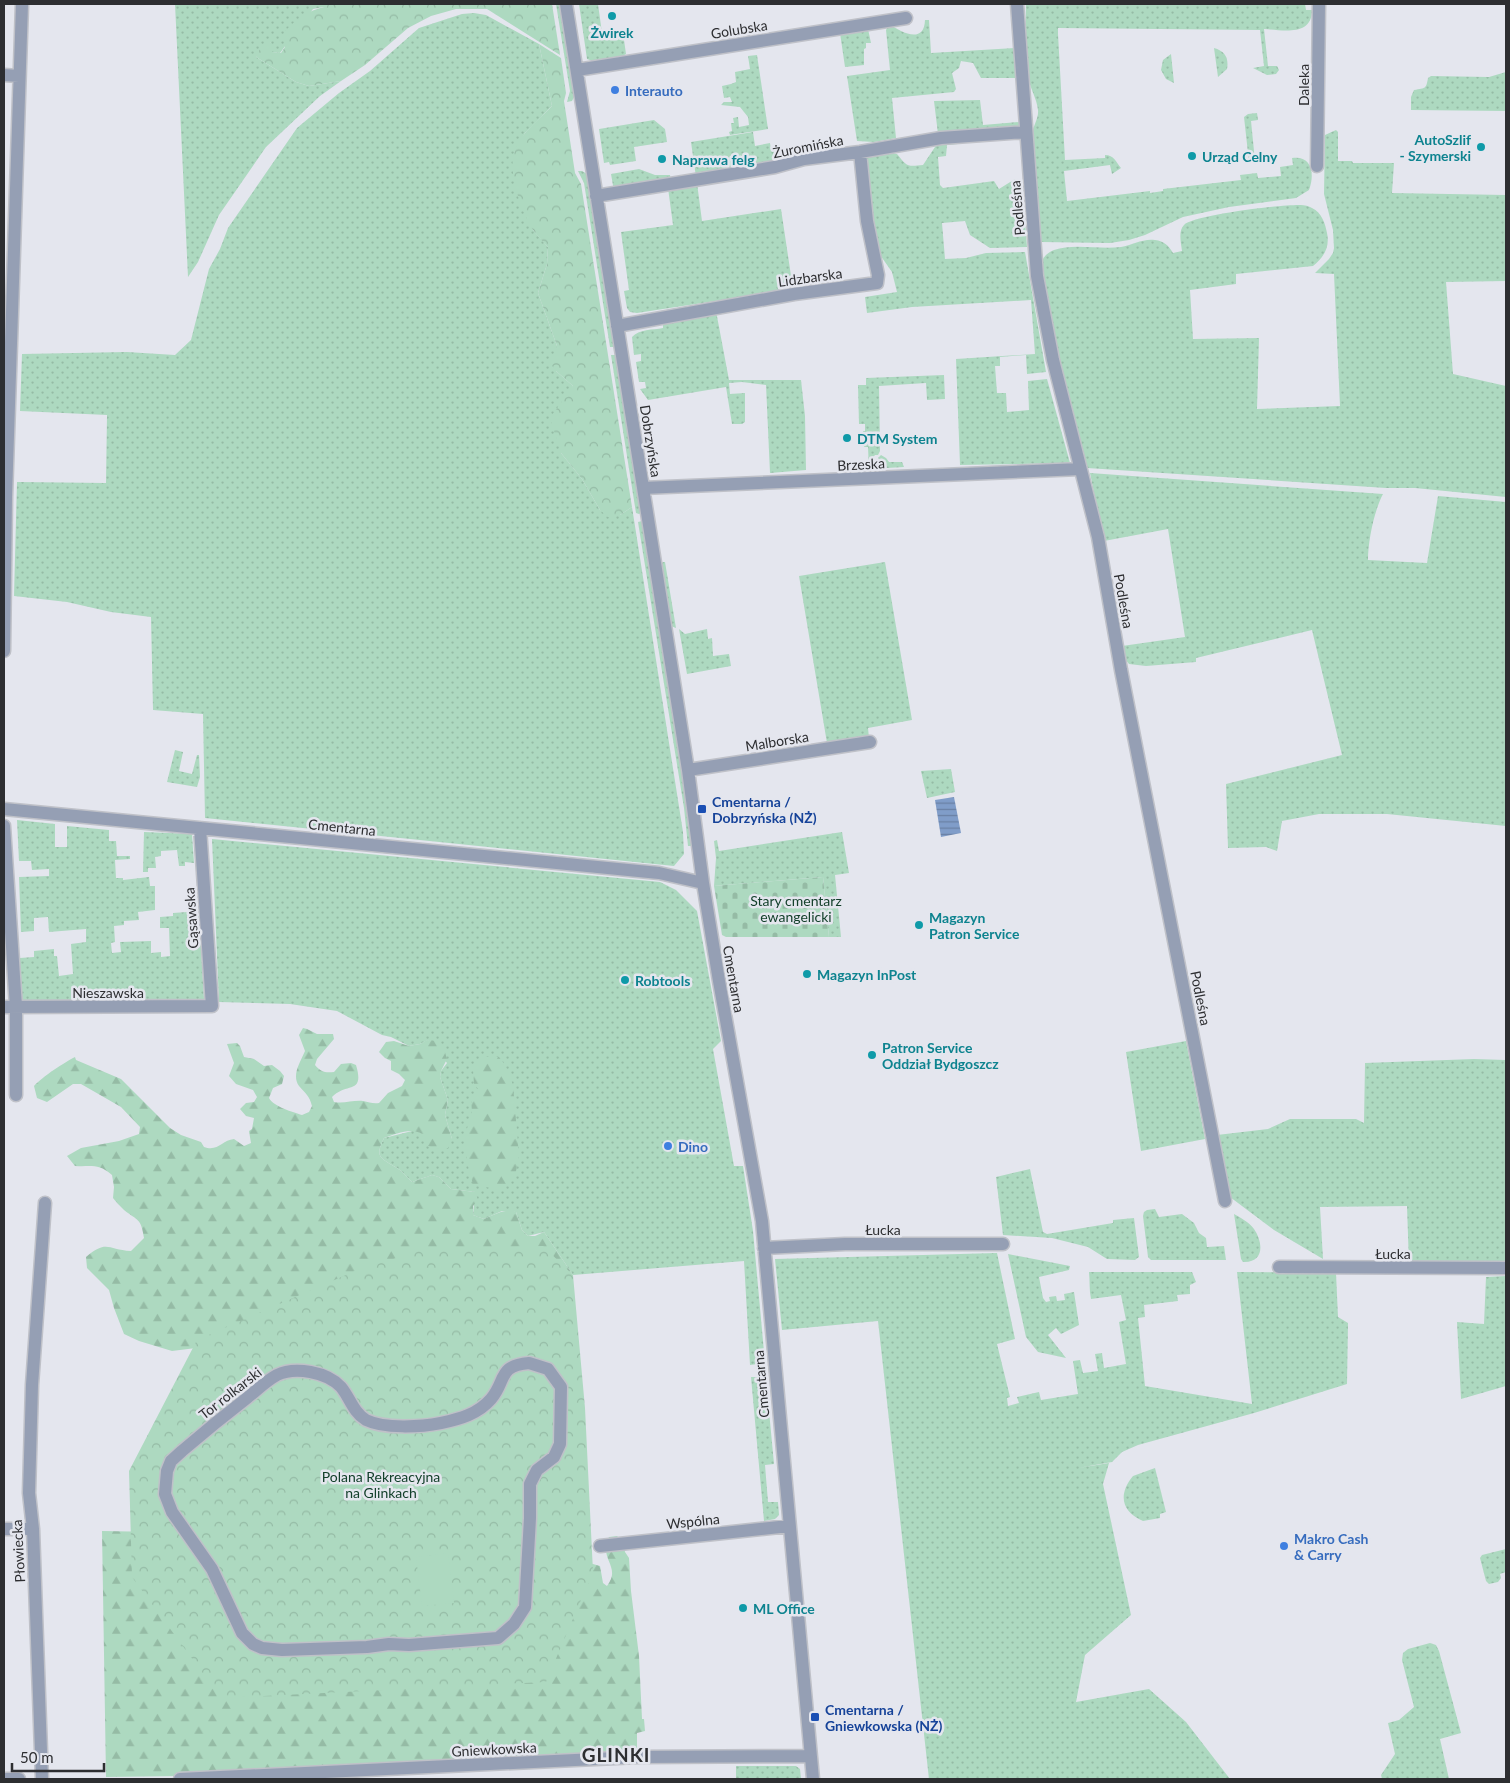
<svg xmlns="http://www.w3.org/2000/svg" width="1510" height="1783" font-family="Lato,sans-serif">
<defs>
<pattern id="grass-dots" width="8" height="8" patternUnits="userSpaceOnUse" patternTransform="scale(1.25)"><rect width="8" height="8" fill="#add9c0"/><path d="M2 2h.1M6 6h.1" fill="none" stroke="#95bba5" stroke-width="1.8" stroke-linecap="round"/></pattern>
<pattern id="forest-firs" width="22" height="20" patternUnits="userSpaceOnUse" patternTransform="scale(1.25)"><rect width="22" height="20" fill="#add9c0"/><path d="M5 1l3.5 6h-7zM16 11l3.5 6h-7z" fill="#95bba5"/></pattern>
<pattern id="cemetery-stones" width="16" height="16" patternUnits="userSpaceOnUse" patternTransform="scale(1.25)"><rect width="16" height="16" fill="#add9c0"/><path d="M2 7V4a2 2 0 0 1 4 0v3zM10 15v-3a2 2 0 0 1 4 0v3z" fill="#95bba5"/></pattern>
<pattern id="park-crowns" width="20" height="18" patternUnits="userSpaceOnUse" patternTransform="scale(1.25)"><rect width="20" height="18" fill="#add9c0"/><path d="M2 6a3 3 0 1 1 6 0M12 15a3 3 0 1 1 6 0" fill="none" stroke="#95bba5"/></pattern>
<pattern id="water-rules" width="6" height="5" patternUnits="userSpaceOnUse" patternTransform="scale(1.25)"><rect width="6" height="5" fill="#809dc9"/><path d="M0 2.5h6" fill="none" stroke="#6980a4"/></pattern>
</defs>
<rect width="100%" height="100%" fill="#e4e6ee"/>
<path fill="url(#grass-dots)" d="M175,4H324V7L313,9L280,53L271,52V42L256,57L296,82L309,86L341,81L320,96L266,147L219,215L198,262L188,277Z
M556,4H560L575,95L572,101L567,102L570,91Z
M579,4H598L602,33H608V34H611V40L618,39L619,37V34L623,33L626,54C616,60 599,64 587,59Z
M1026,4H1305L1306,10H1312C1312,37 1282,30 1264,29L1268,66H1277L1279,70L1276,74L1267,75L1253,68L1264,66L1260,30L1058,28V34L1065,160L1105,158V155C1114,155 1116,162 1121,168L1112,174L1110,165L1064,171L1067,201L1150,191V193L1163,191V189L1241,180L1240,175L1257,173L1258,178L1281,176L1280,167L1293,165L1292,158C1312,155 1315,174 1309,190L1296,198L1229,207L1183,217L1145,235L1129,240L1110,243L1041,242L1032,136C1032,127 1039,119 1038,110C1037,99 1030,88 1028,77C1023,53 1026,28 1026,4Z
M474,13L486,15L539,44L552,106L525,133L514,153L533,230L548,247L547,264L538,293L557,346L556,371L573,386L561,453L582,479L600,510L620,515L632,507L683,832L684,854L674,866L205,818L203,714L153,710L151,617L111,612L67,602L14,596L17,482L106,483L107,415L20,411L22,354L127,352L175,355L191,340L209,269L220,249L228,228L297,128L339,93L370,71L419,28L462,14Z
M925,20H929L931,53L1015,48L1016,78H981L973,63L961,61L959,68L952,73L956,89L954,92L892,98L896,138L874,142L857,141L847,76L890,70L886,30L889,24C901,32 924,45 925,20Z
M868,29L871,43H866V48L864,49V65L845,67L840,33Z
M1214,48C1225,51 1229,58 1227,69L1218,77Z
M1171,54L1174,83L1166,79L1161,70L1163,60Z
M757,55L768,129L730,135L729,132L732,131L731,123H734L733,118L738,117L739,127L749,125L748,117L740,107L721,105L724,102H732L730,97L724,98L722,86L731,84L736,82L735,72L750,69L748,56Z
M1506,72V111L1411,110V97L1414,90C1426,88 1426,89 1428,78L1431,76L1489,77Z
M980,100L983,125L1019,122V127L938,134L934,101Z
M1257,113L1258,120L1251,121L1255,161L1249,162L1244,117L1248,114Z
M654,120L665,129L667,142L634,147L636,161L610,165L609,162L604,163L599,129Z
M1336,130L1338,132V161H1352L1353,163H1394L1392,193L1506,195V281L1446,282L1453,374L1506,386V497L1415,488H1386L1087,468L1046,304L1041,263C1044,256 1047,253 1054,250C1074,243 1100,250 1121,247C1132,245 1144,238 1155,240C1164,241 1169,246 1173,253L1182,251C1181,243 1178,231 1184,225C1193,215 1285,204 1301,205C1304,205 1309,206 1312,208C1322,213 1325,223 1327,233C1330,247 1324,257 1313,266L1236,274V284L1190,290L1193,339L1259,338L1257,409L1340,406L1334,274L1315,273L1329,259L1333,253L1334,248L1333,230L1324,194L1325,135Z
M753,132L755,146L770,143L771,150H774L775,154L782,156L774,158L767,165L696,177L691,142Z
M958,141V144L947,145L946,156L938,157L940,185L943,188L994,181L999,189L1015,179L1022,184L1027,247L990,248L970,235L965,221L942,223L945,259L966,258L986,253L1025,252L1046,372L1027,374L1026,355L1000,357V366H995L997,393H1006L1007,412L1029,410L1028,381L1047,379L1070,463L960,465L956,359L1035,354L1031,300L912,307L867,313L865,297L897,292L892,272L878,252L872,229L864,157L891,153L897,154C907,166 906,167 923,165L937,144Z
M639,169L655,175H670L671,181L614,191L611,174Z
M578,171H582L587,174L614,347H610L584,183Z
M697,183L702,221L781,209L793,289L637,313L630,312L627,308L624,291L629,290L621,232L673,225L668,188Z
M716,311L729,380H801L805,416L806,470L770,473L766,385L742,382L729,383L730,394L745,393V422L742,424H732L726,387L648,400L640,389L646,388L645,382H639L636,362L641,361V354L634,355L632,337C639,329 653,330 663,328V324Z
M611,355H616L641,513L639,514L636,513Z
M944,375L945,399L927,400L926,383L879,386L880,451L878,455H875L870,461L876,466L881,461L878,458L881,455L886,458L889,462H902L904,467L869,469L868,447H864L863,431H865V424H859L858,385H866V378Z
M1090,473L1383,494C1374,511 1368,541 1368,560L1427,563L1438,496L1506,502V826L1387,814H1319L1282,821L1277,851L1266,847L1228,848L1226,784L1342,755L1312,630L1196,658V662L1146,666L1129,664L1125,659L1122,646L1185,637L1168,529L1104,541Z
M642,521L688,809L692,846H688L684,808L638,522Z
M663,562H665L676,628L671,626L661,564Z
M885,562L912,720L868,728L869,738L827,743L799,576Z
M679,629L685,634L707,629L708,639L712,638L713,656L729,654L731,666L687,674Z
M175,750L183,752L179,771L192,774L197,755H199L200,777L197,787L167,782Z
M951,769L955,792L927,798L921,771Z
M17,820L55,824V847H67V826L109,830V841H116L117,856H130V859L115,860L116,878H123V880L149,877L150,886H155V910L138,912L139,920L124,921V925L114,926L115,942L111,943L112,953L121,952L120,942L151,941V953L161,952V957L170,956L169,928H160V917L173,916V913L187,912L188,916H199L204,999L20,1003V958L34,957V951L54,949V956H57L59,976L73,974L71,944L86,942V929L49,932L48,917L34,918V931L21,932L19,877L49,876V869L32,870L31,861H19Z
M144,832L192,834L194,863L185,862V866H179L177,850L161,851V856L155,857L156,868H148V872H143Z
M842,832L849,873L835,875L841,937H829L823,877L714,886L716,858L714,841L717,840L719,851Z
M212,839L660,882L676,890L697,911L721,1041L713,1049L734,1166H743L753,1231L765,1363L750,1365L744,1261L573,1275L544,1232L528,1236L522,1230L516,1212L502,1211L484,1219L473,1215L475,1192L451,1189L439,1177L432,1175L412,1182C407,1177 402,1171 397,1168C381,1158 374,1158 384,1138L416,1130L423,1134L452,1139L445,1115L448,1100L440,1077L441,1071L447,1063L428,1040L420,1044L409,1046L391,1037L382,1035L337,1011L290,1004L219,1002Z
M1186,1041L1205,1139L1141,1151L1126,1052Z
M1474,1059L1506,1060V1264H1409L1407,1206L1320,1207L1323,1259L1274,1230L1230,1197L1217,1135L1268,1129L1290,1119H1356L1364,1123L1365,1063Z
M1030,1169L1043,1232L1047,1234L1113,1223V1220L1134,1218L1139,1257L1135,1260L1107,1259L1088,1247L1052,1238L1003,1235L996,1177Z
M1155,1209L1159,1217L1182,1214L1194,1223L1199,1233L1206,1238L1207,1247L1224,1246L1226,1260H1151L1148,1257L1143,1216L1144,1212L1147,1210Z
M1234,1214C1241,1218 1249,1222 1254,1229C1263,1242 1265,1263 1243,1262L1241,1259Z
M997,1253L1015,1339L997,1344L1010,1397L1007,1398L1008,1406L1019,1403L1017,1397L1039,1392L1041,1400L1078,1394L1073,1361L1080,1360L1083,1373L1098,1371L1095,1354L1102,1353L1104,1368L1126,1364L1119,1322L1126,1320L1121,1295L1091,1299C1089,1290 1090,1281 1089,1272H1192L1196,1282L1190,1285V1294L1177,1295L1178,1301L1144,1305L1145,1317L1138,1318L1145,1386L1252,1404L1237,1272L1336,1273L1338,1317L1348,1323L1347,1384L1254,1413L1138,1445L1122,1452L1112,1462L1078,1468L1109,1463L1103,1484L1131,1615L1085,1655L1076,1702L1149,1689L1186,1722L1230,1779H929L878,1321L782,1330L775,1259Z
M1008,1254L1070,1266L1069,1270L1039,1277L1043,1298L1046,1302L1050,1301L1049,1297L1056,1296L1057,1301L1065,1300L1064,1294L1074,1292L1079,1325L1061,1334L1056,1328L1048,1335L1066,1358L1038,1352L1026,1337Z
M1506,1276V1386L1461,1399L1457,1322L1484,1324L1486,1277Z
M751,1377H764L766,1379L774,1464L765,1465L768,1502H778L779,1515L775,1519L764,1521Z
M1155,1468L1166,1512L1160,1514V1518L1143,1521C1121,1512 1118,1494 1133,1476Z
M1506,1549V1572L1500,1574L1501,1578L1498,1582L1489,1584L1486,1581L1480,1558L1482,1555Z
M1430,1643L1436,1645L1439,1651L1461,1733L1440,1739L1449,1779H1382L1381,1775L1395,1754L1388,1723L1399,1720L1414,1707L1402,1660L1403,1653L1408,1649Z
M736,1766H796L800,1769L801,1779H736Z"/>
<path fill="url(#forest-firs)" d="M303,1028L307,1029L317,1034H333L334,1039L317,1059L315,1065C321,1072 325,1073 334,1072L341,1064L351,1063L356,1065C365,1095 346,1082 332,1097L334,1102C344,1104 353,1100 363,1101C369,1102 373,1104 379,1103L388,1093L402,1086L405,1080L399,1074L391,1070V1061L385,1058L379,1052L386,1042L394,1041L409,1046L420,1044L427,1040L438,1041L444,1049L447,1059L441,1071L440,1077L448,1100L445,1115L452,1139L448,1148L437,1149L425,1145L422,1134C411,1127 396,1134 384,1138C374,1158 381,1158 397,1168C402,1171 407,1177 412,1182L432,1175L439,1177L451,1189L475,1192L478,1200L473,1206V1215L484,1219C494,1215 505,1208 516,1212L522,1230L528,1236H535L544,1232L573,1275L535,1250L204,1347L172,1351L139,1341L124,1334L114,1308L109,1290L87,1268L86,1257C107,1239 108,1250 131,1251L144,1238C141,1218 138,1221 124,1210C120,1206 116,1202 113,1198L114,1187L112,1175C98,1163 92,1167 75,1166L67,1156L81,1148L119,1141L139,1134L140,1127L121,1107L81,1084H73L47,1102L37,1098L34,1086C42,1077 65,1062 75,1057L76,1060L121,1079L170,1128L181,1135L201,1142L204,1147C218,1152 222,1140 234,1139L244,1146L251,1143L249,1131L252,1129L254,1118L246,1116L240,1109L246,1103L254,1102L257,1097L253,1090L236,1084L229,1076L234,1063L227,1044L237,1043L240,1046L244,1057L254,1059L264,1066L272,1065L280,1071L284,1076L282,1084L273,1088L269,1098C274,1107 293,1112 302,1115L309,1112L312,1106C309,1095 306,1094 299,1086C291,1075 301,1061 305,1051L299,1035Z
M484,1057H499L505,1065L513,1085L519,1156L516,1171L510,1184L499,1190L473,1184C468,1167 464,1151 466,1133C468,1121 474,1117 471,1103L479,1090L474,1084L473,1068Z
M102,1531L159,1532L579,1560L600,1566L603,1583L607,1586C622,1566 598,1560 609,1537L617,1536L623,1542L625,1552L629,1558L631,1591L639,1656L642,1719H644L645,1731L637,1733V1757L252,1775L106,1777Z"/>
<path fill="url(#cemetery-stones)" d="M823,877L829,937H726L722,935L714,886Z"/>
<path fill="url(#park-crowns)" d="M324,4H552L560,55L487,9H456L431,16L408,28L365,65L341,81L309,86L296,82L256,57L261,47L271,42L272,52L281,53L285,47V31C297,19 307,11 324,7Z
M539,44L561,58L566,93L564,101L575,173L581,184L632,507L620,515L608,517L600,510L582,479L561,453L550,418L573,386L556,371L550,363L557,346L538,293L547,264L548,247C543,242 538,236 533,230C522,212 508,175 514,153C519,134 539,120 552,106Z
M543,1246L573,1275L585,1408L593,1572L546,1682L221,1698L132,1577L129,1471L197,1340L355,1271L425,1249Z"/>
<path fill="#add9c0" d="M448,1553L454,1603L422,1606L416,1557Z"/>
<path fill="url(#water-rules)" d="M954,797L961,833L941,837L935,800Z"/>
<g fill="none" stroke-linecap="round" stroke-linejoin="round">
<defs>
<path id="minor" d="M566,4L688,770L703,883L719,981L762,1221L813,1779
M1017,4L1037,276L1053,360L1098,537L1121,670L1225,1201
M577,70L906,18
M4,75L19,76
M1317,166L1319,4
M596,196L775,167L804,159L860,152L941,138L1026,132
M617,326L794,294L877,283L878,275L867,221L860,152
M643,488L1080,469
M4,651L6,497L22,4
M688,770L870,742
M4,809L659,873L703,883
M4,826L16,1007V1095
M4,1007L212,1006L200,828
M764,1248L845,1244H1003
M1279,1267L1506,1268
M529,1363L548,1369L561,1387L560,1444L554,1457L537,1470L530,1484V1518L525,1607L514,1624L498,1638L409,1645L389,1644L367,1647L282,1650L262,1648L253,1644L242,1633L212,1569L172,1512L165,1494L167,1471L171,1461L182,1451C203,1433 225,1415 247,1398C257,1390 266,1381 277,1375C295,1366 327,1372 341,1387C350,1398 353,1412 366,1420C384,1429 421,1427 441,1423C460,1419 478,1414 491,1399C507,1380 497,1366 529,1363Z
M4,1529H33
M600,1546L789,1526
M4,1779H19
M42,1779L33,1529L29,1493L32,1385L45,1203
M180,1779L637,1757L811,1756"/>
</defs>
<use href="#minor" stroke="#bfc1c8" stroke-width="15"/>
<use href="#minor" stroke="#959fb4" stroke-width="12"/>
</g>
<g fill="#0f9aa8" stroke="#e4e6ee" stroke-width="2">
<circle cx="612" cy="16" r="5"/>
<circle cx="1481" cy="147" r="5"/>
<circle cx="1192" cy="156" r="5"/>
<circle cx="662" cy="159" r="5"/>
<circle cx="847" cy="438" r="5"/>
<circle cx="919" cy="925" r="5"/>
<circle cx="807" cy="974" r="5"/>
<circle cx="625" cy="980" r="5"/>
<circle cx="872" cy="1055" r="5"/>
<circle cx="743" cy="1608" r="5"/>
</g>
<g fill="#3f7fe0" stroke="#e4e6ee" stroke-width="2">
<circle cx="615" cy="90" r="5"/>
<circle cx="668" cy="1146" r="5"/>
<circle cx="1284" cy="1546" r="5"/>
</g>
<g fill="#1a4fb4" stroke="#e4e6ee" stroke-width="2">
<rect x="697" y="804" width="10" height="10" rx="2.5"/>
<rect x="810" y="1712" width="10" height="10" rx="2.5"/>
</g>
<g text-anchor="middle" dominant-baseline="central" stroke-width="5" stroke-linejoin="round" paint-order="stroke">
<g font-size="14" fill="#2d2e31" stroke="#e4e6ee">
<text transform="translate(739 29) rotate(-9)">Golubska</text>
<text transform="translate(1303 85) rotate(-90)">Daleka</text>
<text transform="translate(808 146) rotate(-11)">Żuromińska</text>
<text transform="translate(1017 208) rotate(-95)">Podleśna</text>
<text transform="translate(810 277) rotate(-8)">Lidzbarska</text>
<text transform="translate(651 441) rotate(81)">Dobrzyńska</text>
<text transform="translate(861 464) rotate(-3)">Brzeska</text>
<text transform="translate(1124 601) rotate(80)">Podleśna</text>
<text transform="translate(777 741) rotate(-9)">Malborska</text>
<text transform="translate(342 827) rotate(6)">Cmentarna</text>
<text transform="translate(191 918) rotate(-94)">Gąsawska</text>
<text transform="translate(734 979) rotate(80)">Cmentarna</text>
<text x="108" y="992">Nieszawska</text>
<text transform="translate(1201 998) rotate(79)">Podleśna</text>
<text x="883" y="1229">Łucka</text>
<text x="1393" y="1253">Łucka</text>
<text transform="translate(761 1384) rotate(-95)">Cmentarna</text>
<text transform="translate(230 1393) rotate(-38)">Tor rolkarski</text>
<text transform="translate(693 1521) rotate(-6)">Wspólna</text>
<text transform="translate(18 1551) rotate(-93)">Płowiecka</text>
<text transform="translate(494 1749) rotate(-3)">Gniewkowska</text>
</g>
<g font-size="14" font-weight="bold" fill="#0d838f" stroke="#e4e6ee" text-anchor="start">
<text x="612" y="32" text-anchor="middle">Żwirek</text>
<text x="1471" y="139" text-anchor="end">AutoSzlif<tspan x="1471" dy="16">- Szymerski</tspan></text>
<text x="1202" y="156">Urząd Celny</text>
<text x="672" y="159">Naprawa felg</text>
<text x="857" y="438">DTM System</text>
<text x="929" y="917">Magazyn<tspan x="929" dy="16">Patron Service</tspan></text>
<text x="817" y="974">Magazyn InPost</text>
<text x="635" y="980">Robtools</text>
<text x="882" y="1047">Patron Service<tspan x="882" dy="16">Oddział Bydgoszcz</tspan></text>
<text x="753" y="1608">ML Office</text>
</g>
<g font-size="14" font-weight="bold" fill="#366cbe" stroke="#e4e6ee" text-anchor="start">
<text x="625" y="90">Interauto</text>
<text x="678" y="1146">Dino</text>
<text x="1294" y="1538">Makro Cash<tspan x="1294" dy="16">&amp; Carry</tspan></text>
</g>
<g font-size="14" font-weight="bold" fill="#164399" stroke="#e4e6ee" text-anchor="start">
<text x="712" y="801">Cmentarna /<tspan x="712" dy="16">Dobrzyńska (NŻ)</tspan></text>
<text x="825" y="1709">Cmentarna /<tspan x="825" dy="16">Gniewkowska (NŻ)</tspan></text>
</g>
<g font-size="14" fill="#13402b" stroke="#e4e6ee">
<text x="796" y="900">Stary cmentarz<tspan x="796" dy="16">ewangelicki</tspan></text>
<text x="381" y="1476">Polana Rekreacyjna<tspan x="381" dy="16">na Glinkach</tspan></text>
</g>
<g font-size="19" font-weight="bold" letter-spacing="1" fill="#2d2e31" stroke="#e4e6ee">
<text x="616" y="1754">GLINKI</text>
</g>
</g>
<rect width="1510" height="1783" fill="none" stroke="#2d2e31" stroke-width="10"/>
<path d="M12 1763v8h92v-8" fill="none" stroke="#2d2e31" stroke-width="2.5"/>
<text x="20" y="1763" font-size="15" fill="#2d2e31" stroke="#e4e6ee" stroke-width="4" paint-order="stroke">50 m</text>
</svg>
